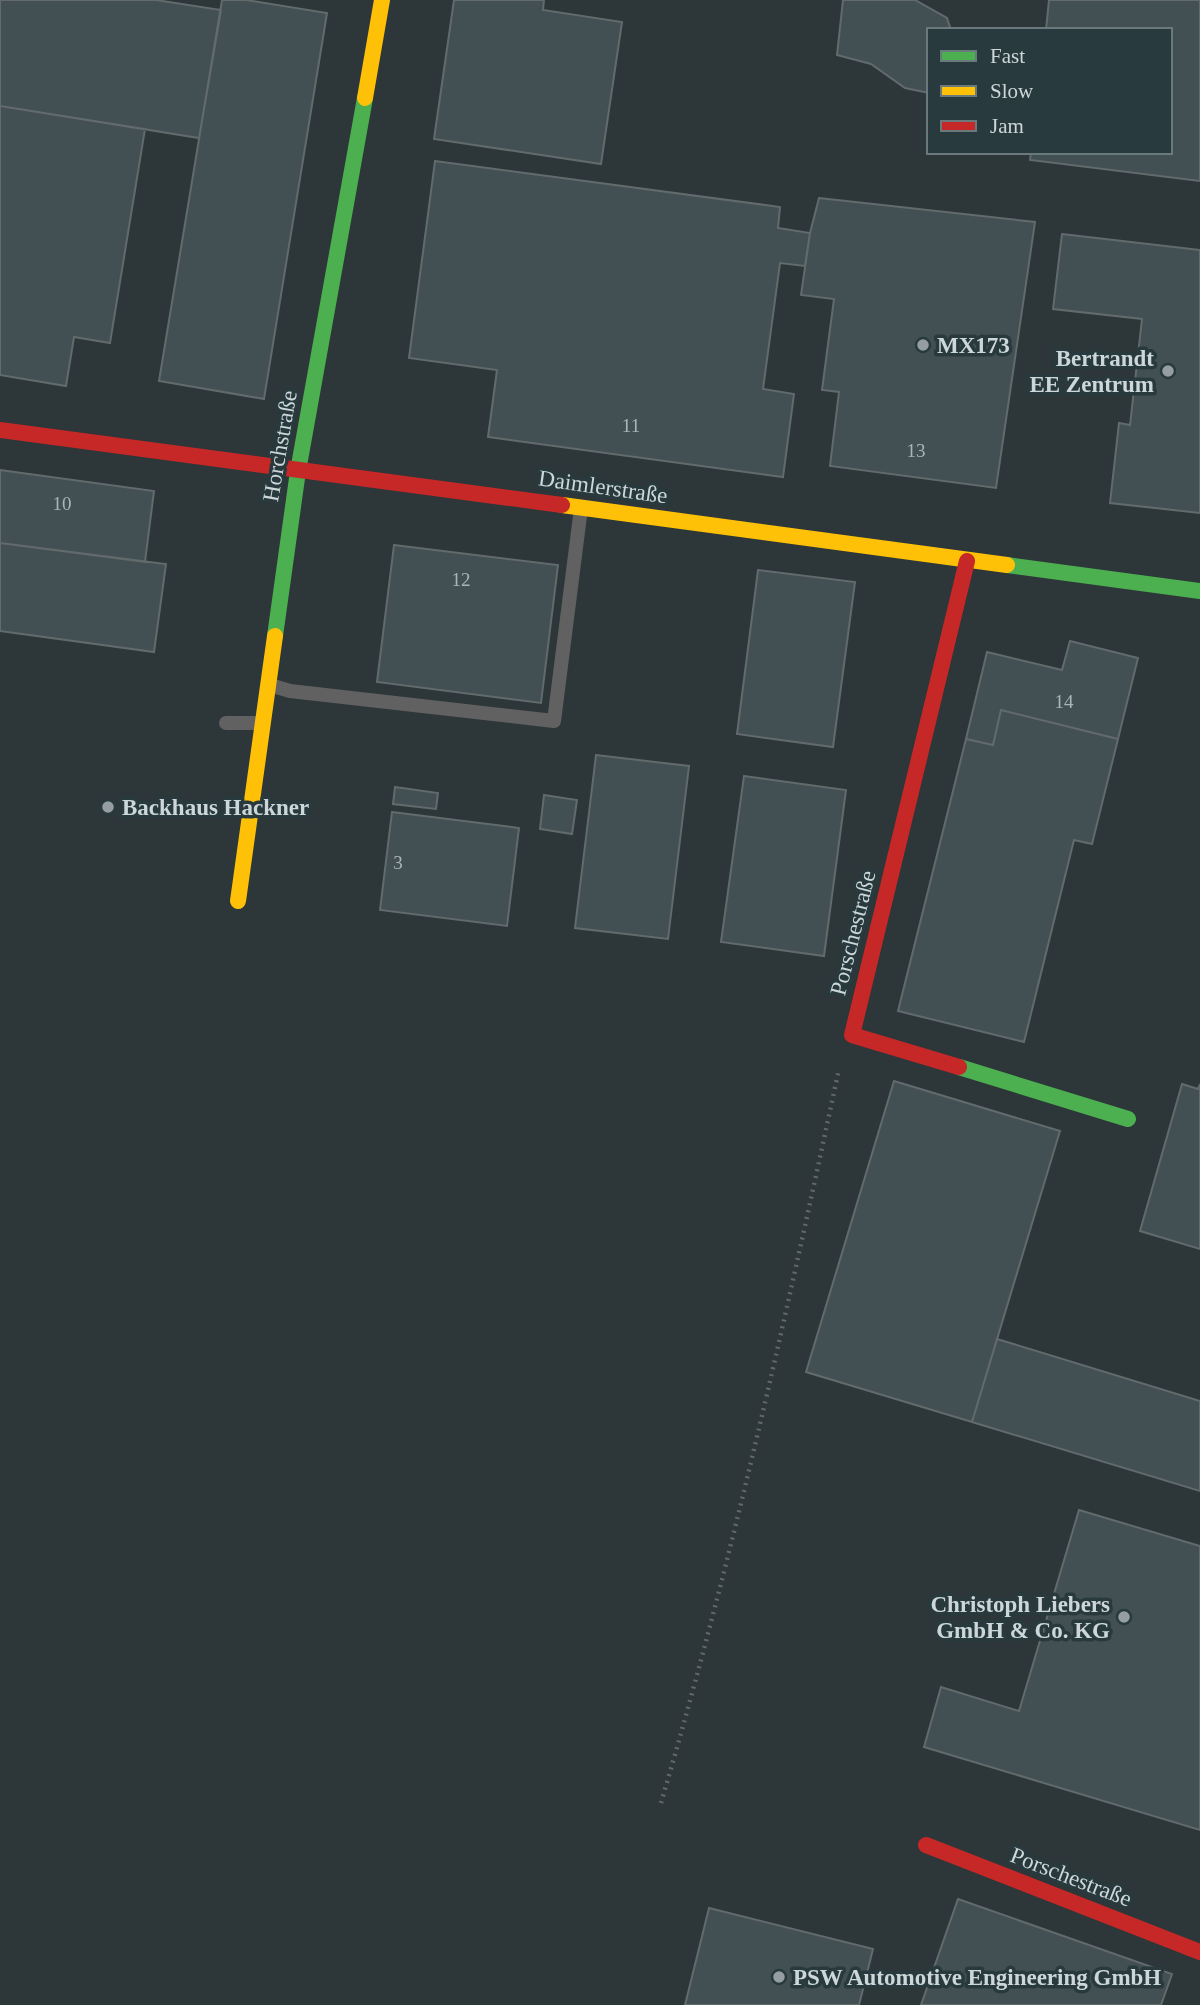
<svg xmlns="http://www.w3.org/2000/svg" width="1200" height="2005" font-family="'Times New Roman',serif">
<rect width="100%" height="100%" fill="#2d3638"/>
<path fill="#435053" stroke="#626a6c" stroke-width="2" d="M0,0H156L221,10L199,138L0,106Z
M222,0H246L327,13L264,399L159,381Z
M454,0H544L543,10L622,22L601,164L434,139Z
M843,0H915L947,18L951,30H929V93L905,88L871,64L837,55Z
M1049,0H1200V181L1030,160L1031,152H1170V30H1046Z
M0,106L145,129L110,343L74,337L66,386L0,375Z
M435,161L780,207L778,228L810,233L805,266L780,263L763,389L794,394L783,477L488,437L497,370L409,358Z
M819,198L1035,222L996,488L830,466L839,392L822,390L834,299L801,295L810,233Z
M1062,234L1200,250V513L1110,503L1119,423L1130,425L1142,319L1053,309Z
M0,470L154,491L145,562L0,543Z
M0,543L166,564L154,652L0,631Z
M394,545L558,565L541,703L377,682Z
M758,570L855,582L833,747L737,734Z
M1070,641L1138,658L1118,739L1001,710L993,745L966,739L987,652L1062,670Z
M1001,710L1118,739L1092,844L1074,840L1024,1042L898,1011L966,739L993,745Z
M596,755L689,766L668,939L575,928Z
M744,776L846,790L824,956L721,942Z
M395,787L438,793L436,809L393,804Z
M544,795L577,800L572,834L540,829Z
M392,812L519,828L507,926L380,910Z
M894,1081L1060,1131L972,1422L806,1372Z
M1182,1084L1198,1089L1200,1084V1249L1140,1231Z
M997,1339L1200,1401V1491L972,1422Z
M1079,1510L1200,1546V1830L924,1747L941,1687L1019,1711Z
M958,1899L1172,1974L1161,2005H921Z
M709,1908L873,1949L859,2005H685Z"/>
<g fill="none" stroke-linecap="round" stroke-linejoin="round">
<path stroke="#646768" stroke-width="4.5" stroke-dasharray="2 5" stroke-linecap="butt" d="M661,1803C732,1561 786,1316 839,1069"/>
<path stroke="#626162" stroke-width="14" d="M270,685L290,691L554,721L581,508
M226,723H261"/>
<path stroke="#4caf50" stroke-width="16" d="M1007,565L1200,591
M275,636L298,471L365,98
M959,1067L1128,1119"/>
<path stroke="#ffc107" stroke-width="16" d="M365,98L382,0
M562,505L1007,565
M238,901L275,636"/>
<path stroke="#c62828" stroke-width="16" d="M0,430L562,505
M959,1067L852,1035L967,561
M926,1845L1200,1952"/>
</g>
<g fill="#959fa1" stroke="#283a3d" stroke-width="2.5">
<circle cx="923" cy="345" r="7"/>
<circle cx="1168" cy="371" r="7"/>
<circle cx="108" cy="807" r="7"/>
<circle cx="1124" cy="1617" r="7"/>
<circle cx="779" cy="1977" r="7"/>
</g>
<g text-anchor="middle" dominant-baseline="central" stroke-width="7" stroke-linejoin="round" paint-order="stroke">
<g font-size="19" fill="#aab5b8">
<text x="631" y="425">11</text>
<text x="916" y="450">13</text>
<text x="62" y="503">10</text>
<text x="461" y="579">12</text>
<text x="1064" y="701">14</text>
<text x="398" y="862">3</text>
</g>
<g font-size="23" font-weight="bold" fill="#cdd7d9" stroke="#283a3d" text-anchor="start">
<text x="937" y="345">MX173</text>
<text x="1154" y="358" text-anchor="end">Bertrandt<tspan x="1154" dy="26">EE Zentrum</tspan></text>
<text x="122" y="807">Backhaus Hackner</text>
<text x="1110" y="1604" text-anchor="end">Christoph Liebers<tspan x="1110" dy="26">GmbH &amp; Co. KG</tspan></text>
<text x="793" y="1977">PSW Automotive Engineering GmbH</text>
</g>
<g font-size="23" fill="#cdd7d9" stroke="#283a3d">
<text transform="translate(280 446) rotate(-80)">Horchstraße</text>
<text transform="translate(603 487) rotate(8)">Daimlerstraße</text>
<text transform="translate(853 933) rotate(-76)">Porschestraße</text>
<text transform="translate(1071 1877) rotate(21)">Porschestraße</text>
</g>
</g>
<rect x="927" y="28" width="245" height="126" fill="#283a3d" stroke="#6a797b" stroke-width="2"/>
<rect x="941" y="51" width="35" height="10" fill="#4caf50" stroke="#6a797b" stroke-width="2"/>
<text x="990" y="63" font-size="21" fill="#cdd7d9">Fast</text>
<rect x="941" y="86" width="35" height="10" fill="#ffc107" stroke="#6a797b" stroke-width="2"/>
<text x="990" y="98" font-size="21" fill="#cdd7d9">Slow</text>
<rect x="941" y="121" width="35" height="10" fill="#c62828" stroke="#6a797b" stroke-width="2"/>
<text x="990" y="133" font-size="21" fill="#cdd7d9">Jam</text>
</svg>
